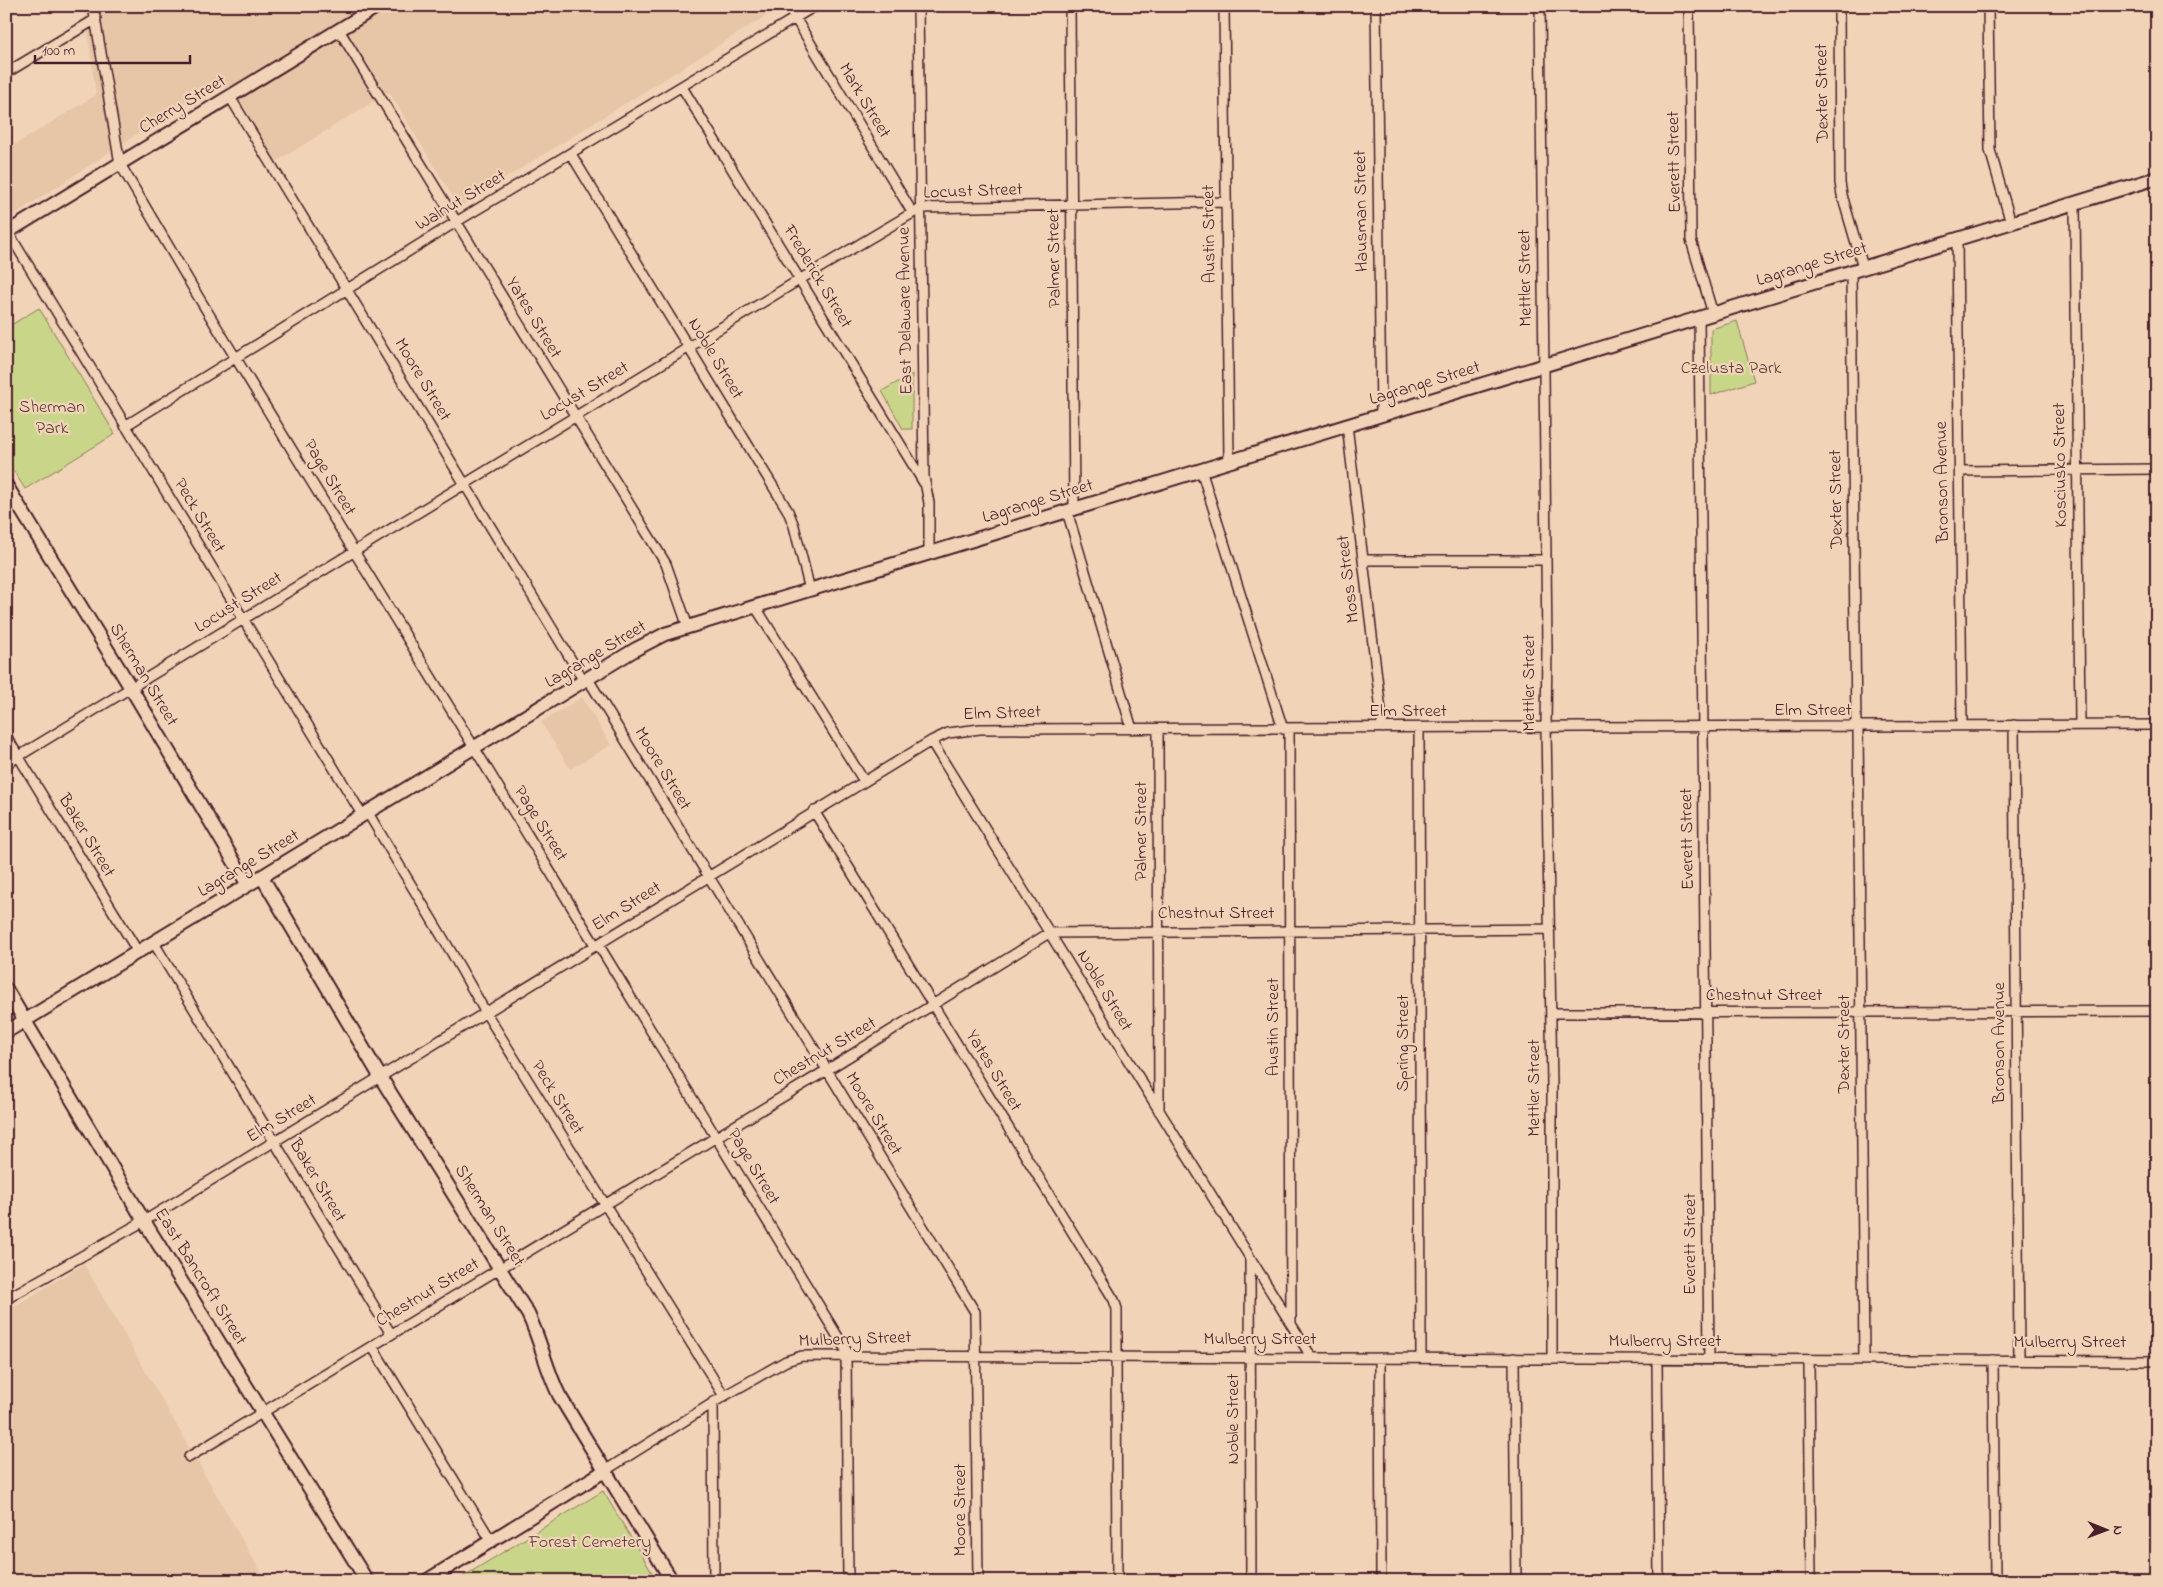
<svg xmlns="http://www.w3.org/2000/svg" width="2163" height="1587" font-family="'Indie Flower',sans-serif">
<rect width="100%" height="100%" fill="#f1d4b7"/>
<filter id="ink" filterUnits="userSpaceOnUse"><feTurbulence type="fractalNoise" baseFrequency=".02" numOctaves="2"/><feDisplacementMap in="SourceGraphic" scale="10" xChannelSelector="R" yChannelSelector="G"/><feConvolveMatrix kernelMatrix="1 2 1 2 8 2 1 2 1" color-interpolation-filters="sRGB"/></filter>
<g filter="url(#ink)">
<path fill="#e7c6a7" d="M84,6H771L774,11L459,207L389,92L274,163L220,80L6,220V150L96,95Z
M582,697L611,745L570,769L541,722Z
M84,1264L266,1581H6V1294L14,1307Z"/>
<path fill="#c9d68a" stroke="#8a7a5a" d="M39,308L115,434L25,489L6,459V328Z
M1737,321L1754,381L1711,395V329Z
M912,374V429H903L882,391Z
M603,1491L657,1581H456Z"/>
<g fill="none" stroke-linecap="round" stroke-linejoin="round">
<defs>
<path id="street" d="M93,6L120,164L199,298L595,945
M788,6L912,212
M918,6L924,477L929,503V554
M1070,6L1074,509
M1224,6L1229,462
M1376,6L1381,416
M1540,6L1547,648L1546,727L1552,1086V1359
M1689,6L1691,240L1713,314
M1839,6L1840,183L1842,195L1863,267
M1988,6L1990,150L2011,223
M339,30L666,564L688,627
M6,73L96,19
M682,87L924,483
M230,97L584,681
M571,154L788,511L794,526L810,590
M2075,204L2080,725
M8,232L363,816
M1957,239L1962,725
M1851,271L1856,727
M1699,318L1709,1359
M1347,425L1383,728
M125,426L456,222L815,6
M1201,470L1283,729
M1960,471L2157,469
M1067,511L1132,729
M1363,560H1546
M755,606L864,781
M588,679L975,1312L978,1581
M2014,725L2019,1360
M1858,727L1864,1360
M1419,728L1421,1358
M1158,729L1159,1111
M1289,729L1291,1323
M6,736L138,952
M931,741L1312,1358
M6,764L799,280L921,208L1226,202
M814,811L1114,1300L1117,1309V1356
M368,813L453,955L486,1013L724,1396
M154,943L391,1334
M598,944L849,1355
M1551,1013L2157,1011
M1250,1259L1251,1581
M6,1299L144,1221L931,741L948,733L980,729L2157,725
M372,1346L492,1542
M846,1355L848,1581
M1116,1356L1117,1581
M1380,1358L1381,1581
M1514,1358L1516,1581
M1657,1359L1659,1581
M1809,1360L1811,1581
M1993,1360L1995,1581
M713,1402L714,1581
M189,1457L827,1070L1049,933L1550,929
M606,1470L724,1396L786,1361L802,1356L2157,1361"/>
<path id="secondary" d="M6,233L378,6
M6,485L131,688L248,885
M262,877L381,1078L528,1314C541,1341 546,1369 559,1395L672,1581
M6,989L144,1221L367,1581
M6,1032L636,649L665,634L2157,178
M426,1581L606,1470"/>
</defs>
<use href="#street" stroke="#4a1f2b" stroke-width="12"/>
<use href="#secondary" stroke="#4a1f2b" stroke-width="16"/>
<use href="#street" stroke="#f1d4b7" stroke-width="9"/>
<use href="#secondary" stroke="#f1d4b7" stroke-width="12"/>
</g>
</g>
<g text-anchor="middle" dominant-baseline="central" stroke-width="4.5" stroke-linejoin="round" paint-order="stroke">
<g font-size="18" fill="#4a1f2b" stroke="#f1d4b7">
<text transform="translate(1823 93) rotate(-91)">Dexter Street</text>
<text transform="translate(864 101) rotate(59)">Mark Street</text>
<text transform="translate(183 105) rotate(-31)">Cherry Street</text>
<text transform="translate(1675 162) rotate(-91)">Everett Street</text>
<text transform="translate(973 192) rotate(-2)">Locust Street</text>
<text transform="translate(461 201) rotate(-31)">Walnut Street</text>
<text transform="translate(1362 211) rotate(-91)">Hausman Street</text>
<text transform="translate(1210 234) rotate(-91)">Austin Street</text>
<text transform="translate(1055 258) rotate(-91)">Palmer Street</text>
<text transform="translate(1812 265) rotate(-17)">Lagrange Street</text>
<text transform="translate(817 277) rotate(59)">Frederick Street</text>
<text transform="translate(1526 278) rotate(-91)">Mettler Street</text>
<text transform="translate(906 311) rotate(-91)">East Delaware Avenue</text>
<text transform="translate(533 318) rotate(59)">Yates Street</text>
<text transform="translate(715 359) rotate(59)">Noble Street</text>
<text transform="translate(422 380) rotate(59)">Moore Street</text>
<text transform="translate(1425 384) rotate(-17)">Lagrange Street</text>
<text transform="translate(585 392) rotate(-31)">Locust Street</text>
<text transform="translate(2061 465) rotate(-91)">Kosciusko Street</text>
<text transform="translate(329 478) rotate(59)">Page Street</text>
<text transform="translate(1943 482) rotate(-91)">Bronson Avenue</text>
<text transform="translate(1837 499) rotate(-91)">Dexter Street</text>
<text transform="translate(1038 502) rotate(-17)">Lagrange Street</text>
<text transform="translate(199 516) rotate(59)">Peck Street</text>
<text transform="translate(1349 579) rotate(-97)">Moss Street</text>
<text transform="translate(239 603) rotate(-32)">Locust Street</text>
<text transform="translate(596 655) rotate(-31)">Lagrange Street</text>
<text transform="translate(143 675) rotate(59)">Sherman Street</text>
<text transform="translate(1530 683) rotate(-90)">Mettler Street</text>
<text x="1813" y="711">Elm Street</text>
<text x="1408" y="712">Elm Street</text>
<text transform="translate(1002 714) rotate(-2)">Elm Street</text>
<text transform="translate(662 769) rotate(59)">Moore Street</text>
<text transform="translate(540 824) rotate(58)">Page Street</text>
<text transform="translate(1142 831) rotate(-90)">Palmer Street</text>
<text transform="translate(86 836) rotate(59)">Baker Street</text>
<text transform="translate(1688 839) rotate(-91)">Everett Street</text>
<text transform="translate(249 864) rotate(-31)">Lagrange Street</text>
<text transform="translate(627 907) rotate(-32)">Elm Street</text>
<text x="1216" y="914">Chestnut Street</text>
<text transform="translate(1104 991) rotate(59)">Noble Street</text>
<text x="1764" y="996">Chestnut Street</text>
<text transform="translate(1274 1027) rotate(-90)">Austin Street</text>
<text transform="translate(1404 1043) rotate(-90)">Spring Street</text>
<text transform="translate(2000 1043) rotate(-90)">Bronson Avenue</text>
<text transform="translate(1845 1044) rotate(-90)">Dexter Street</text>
<text transform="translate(825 1052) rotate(-31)">Chestnut Street</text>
<text transform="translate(993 1071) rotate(59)">Yates Street</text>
<text transform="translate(1535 1088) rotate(-90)">Mettler Street</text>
<text transform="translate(557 1098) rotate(58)">Peck Street</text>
<text transform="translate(873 1114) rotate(59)">Moore Street</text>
<text transform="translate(282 1119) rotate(-31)">Elm Street</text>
<text transform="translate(753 1167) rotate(59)">Page Street</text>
<text transform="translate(317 1181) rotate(59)">Baker Street</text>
<text transform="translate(489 1216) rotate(58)">Sherman Street</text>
<text transform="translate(1691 1244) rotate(-90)">Everett Street</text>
<text transform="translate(200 1277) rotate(58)">East Bancroft Street</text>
<text transform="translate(428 1293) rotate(-31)">Chestnut Street</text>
<text transform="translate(855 1340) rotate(-2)">Mulberry Street</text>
<text x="1260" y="1340">Mulberry Street</text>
<text x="1665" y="1342">Mulberry Street</text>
<text x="2070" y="1343">Mulberry Street</text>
<text transform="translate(1234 1419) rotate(-90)">Noble Street</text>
<text transform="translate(961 1510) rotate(-90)">Moore Street</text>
</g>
<g font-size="18" fill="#5d3a39" stroke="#f1d4b7">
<text x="1731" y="369">Czelusta Park</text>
<text x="52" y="408">Sherman<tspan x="52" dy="21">Park</tspan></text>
<text x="590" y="1543">Forest Cemetery</text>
</g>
</g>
<rect width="2163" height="1587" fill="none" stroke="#f1d4b7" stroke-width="25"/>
<rect x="12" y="12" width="2138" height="1562" fill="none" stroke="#4a1f2b" stroke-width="2" filter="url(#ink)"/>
<g transform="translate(2106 1530) rotate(91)" stroke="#f1d4b7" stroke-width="4" paint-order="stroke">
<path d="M0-4L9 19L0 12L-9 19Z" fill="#4a1f2b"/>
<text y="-8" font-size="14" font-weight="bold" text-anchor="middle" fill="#4a1f2b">N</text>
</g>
<path d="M35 55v8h155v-8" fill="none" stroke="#4a1f2b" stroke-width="2.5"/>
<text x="42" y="55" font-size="15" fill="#4a1f2b" stroke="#f1d4b7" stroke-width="4" paint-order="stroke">100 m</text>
</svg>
